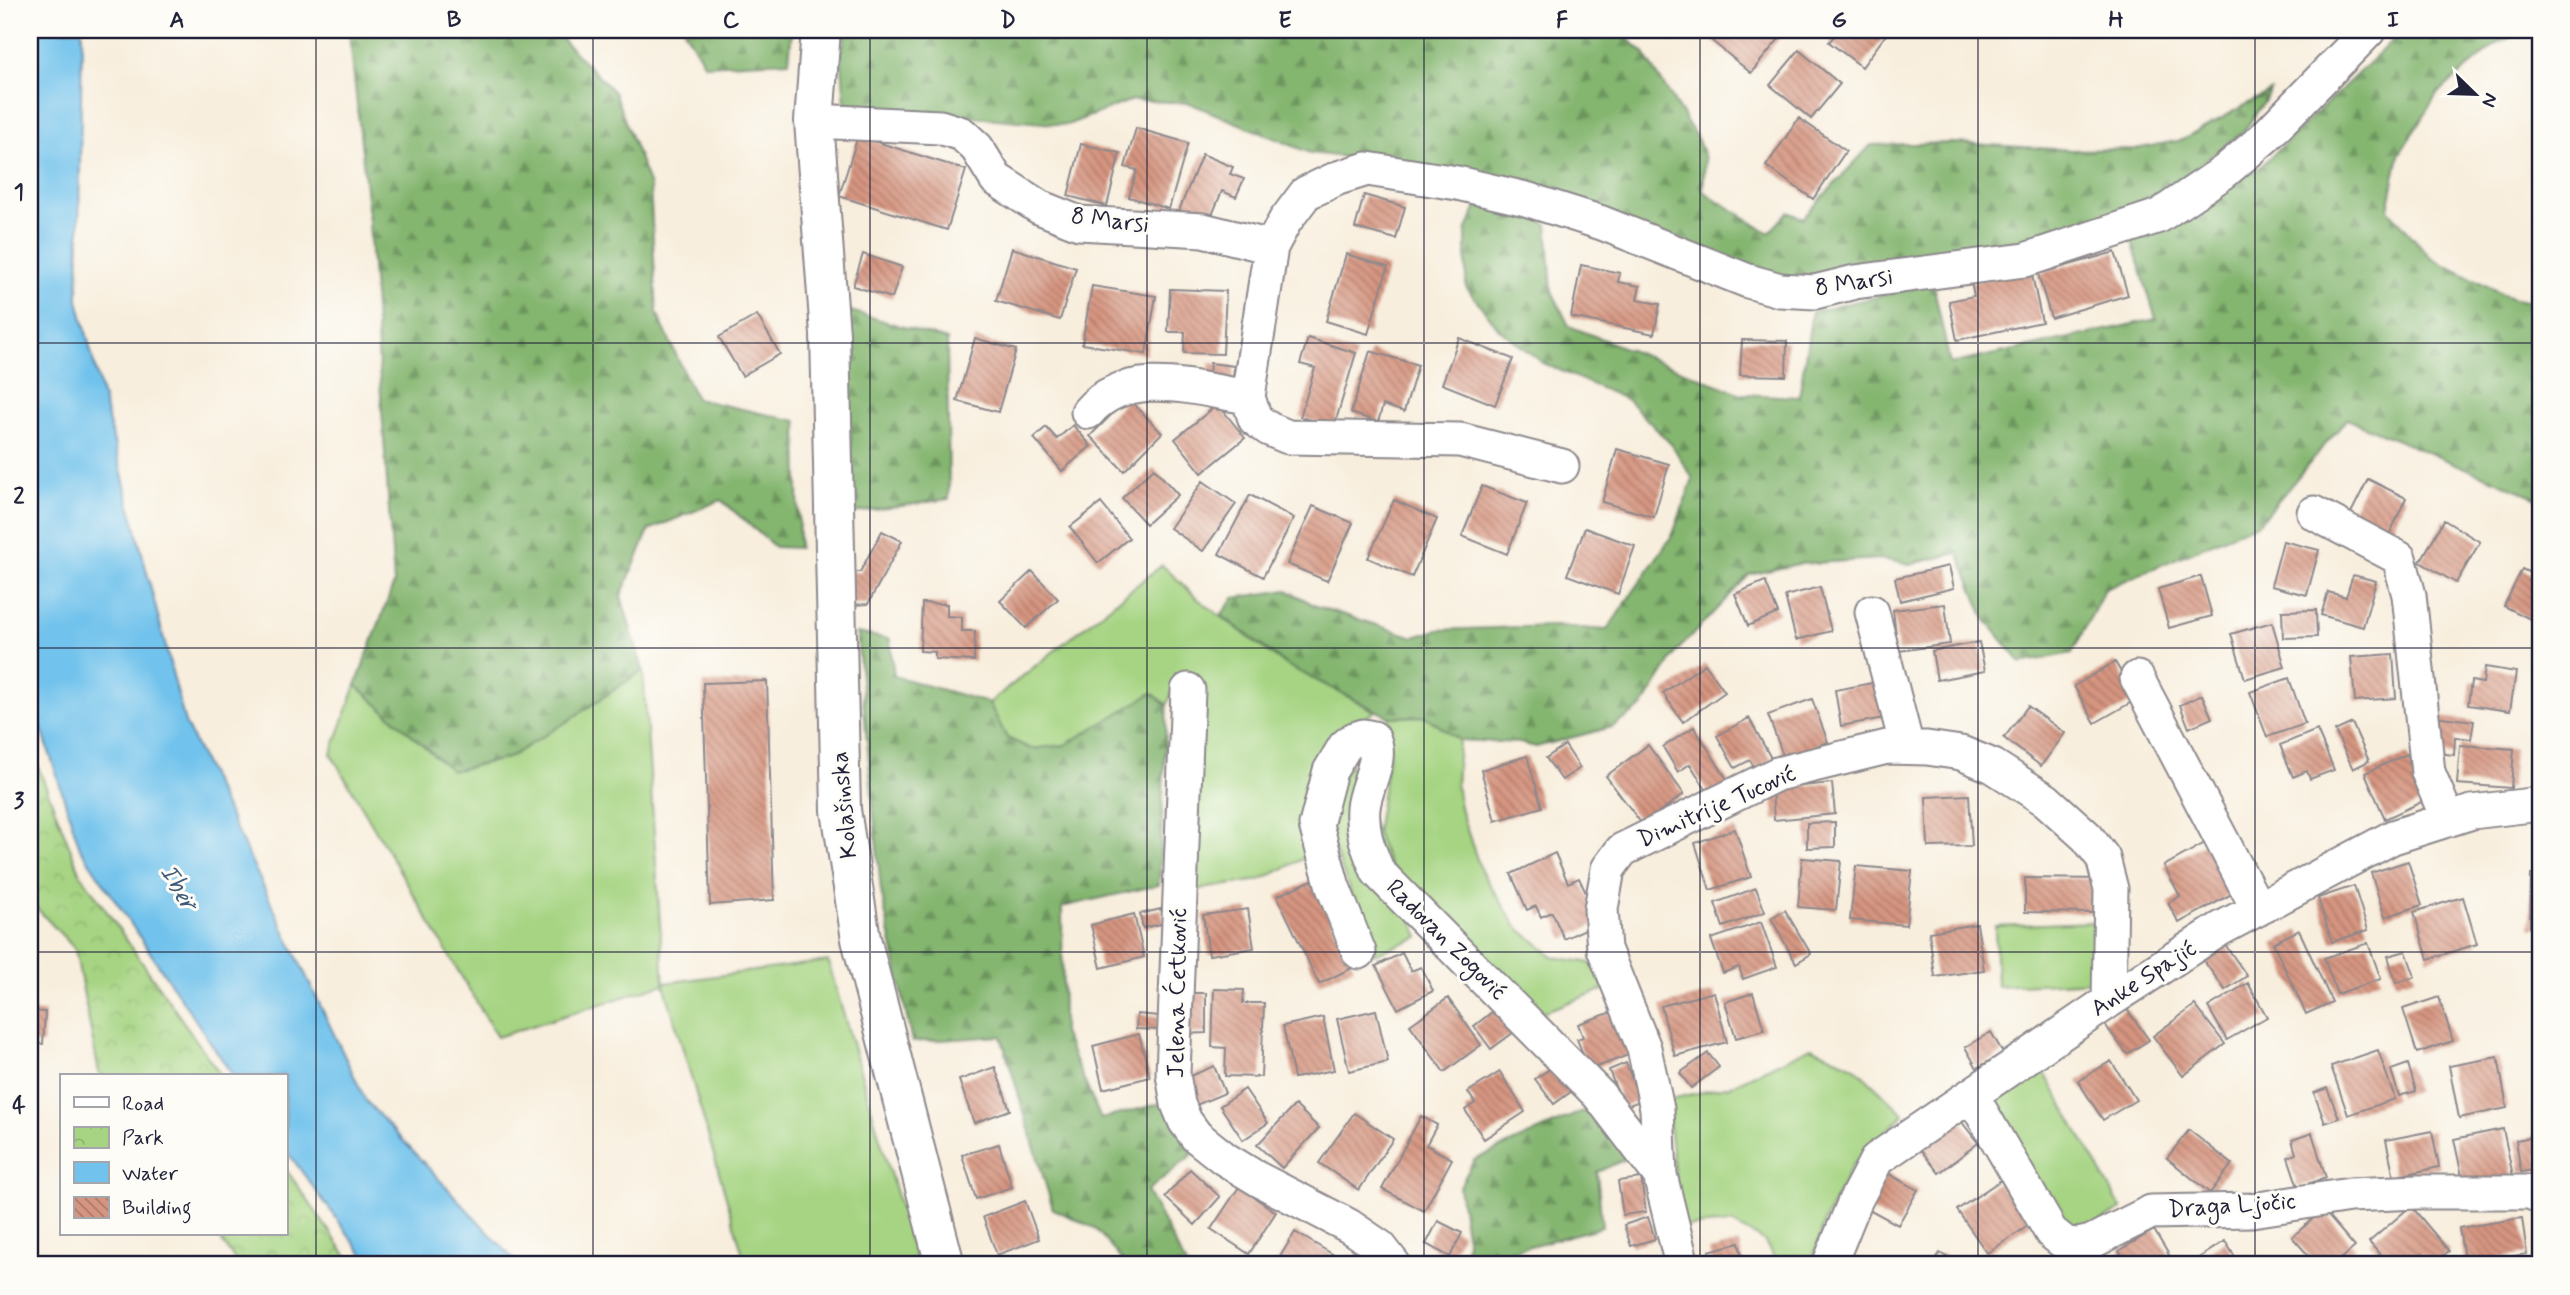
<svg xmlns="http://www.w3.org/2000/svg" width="2570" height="1295" font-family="Mynerve,sans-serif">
<defs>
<pattern id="forest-firs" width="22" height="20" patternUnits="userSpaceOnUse" patternTransform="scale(1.75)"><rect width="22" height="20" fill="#84b670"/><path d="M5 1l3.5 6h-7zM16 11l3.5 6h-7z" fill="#6c945d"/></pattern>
<pattern id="park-crowns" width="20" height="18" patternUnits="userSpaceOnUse" patternTransform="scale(1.75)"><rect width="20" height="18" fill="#a6d482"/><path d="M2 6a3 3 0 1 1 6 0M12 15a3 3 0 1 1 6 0" fill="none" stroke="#8fb671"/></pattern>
<pattern id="building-back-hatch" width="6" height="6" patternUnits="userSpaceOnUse" patternTransform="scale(1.75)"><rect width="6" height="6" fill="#d69580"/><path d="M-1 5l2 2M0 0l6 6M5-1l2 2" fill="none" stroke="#ad796a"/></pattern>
</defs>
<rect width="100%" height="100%" fill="#fdfcf7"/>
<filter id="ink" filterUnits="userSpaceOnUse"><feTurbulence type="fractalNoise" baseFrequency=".0143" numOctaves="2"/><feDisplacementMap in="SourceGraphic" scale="14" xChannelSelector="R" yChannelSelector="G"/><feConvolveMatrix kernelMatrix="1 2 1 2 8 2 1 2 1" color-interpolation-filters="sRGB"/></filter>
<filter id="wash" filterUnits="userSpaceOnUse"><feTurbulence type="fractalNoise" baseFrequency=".00686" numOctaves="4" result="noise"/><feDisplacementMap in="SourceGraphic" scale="28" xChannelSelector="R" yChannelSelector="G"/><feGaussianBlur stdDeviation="1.57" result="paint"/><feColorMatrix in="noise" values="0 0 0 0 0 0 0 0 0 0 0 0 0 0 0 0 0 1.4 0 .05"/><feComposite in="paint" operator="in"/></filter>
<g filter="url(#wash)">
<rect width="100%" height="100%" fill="#f8eedd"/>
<path fill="#a6d482" stroke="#647b5e" stroke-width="2" d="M1162,565L1198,599L1280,661L1375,711L1339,738L1301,826L1307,857L1260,880L1195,890L1198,678L1179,675L1167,705L1152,694L1065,745L1031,749L1007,738L989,703Z
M643,670L664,983L828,961L917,1265H746L664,984L497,1037L331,754L356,685L452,771L568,721Z
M1425,716L1459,740L1456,786L1461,812L1481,871L1517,927L1554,957L1591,963L1605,989L1543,1012L1389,865L1376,833L1390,747L1389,717Z
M1350,766L1358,769V789L1419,937L1374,954L1330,838L1334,787Z
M2093,922L2096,981L1997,986L1995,926Z
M1811,1047L1854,1066L1904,1114L1853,1164L1824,1222L1811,1265H1778L1765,1242L1732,1223L1681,1227L1666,1100L1730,1086Z
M2039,1063L2122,1209L2093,1225L2075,1229L2053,1212L1989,1108Z"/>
<path fill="url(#forest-firs)" stroke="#536c56" stroke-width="2" d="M349,30H553L614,92L650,186L657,313L696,399L797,421L799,548L775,547L721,500L649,530L621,596L643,670L568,721L508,758L452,771L356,685L394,583L368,208Z
M684,30H792L789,61L705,65Z
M846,30H1617L1643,52L1698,140L1705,159L1703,191L1769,233L1788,212L1803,218L1871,145L1955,143L2072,150L2135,149L2182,140L2272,90L2245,130L2189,173L2146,199L2064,233L1777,282L1378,161L1310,153L1189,103L1132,100L1067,125L915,112L845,103L841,54Z
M2403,30H2528L2496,44L2438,93L2399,155L2388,209L2431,258L2511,298L2540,304V499L2347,419L2259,523L2105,589L2072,653L2021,663L1985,619L1958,553L1911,564L1879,559L1798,564L1749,575L1677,651L1642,707L1612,727L1536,747L1520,743L1459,740L1425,716L1389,717L1288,666L1221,615L1234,598L1287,590L1316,606L1414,637L1437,630L1552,626L1607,630L1673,534L1693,479L1672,445L1628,400L1543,363L1499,329L1466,287V231L1479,203L1547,223L1552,291L1569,326L1741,394L1799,397L1812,312L1933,283L1950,364L2156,319L2130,235L2257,170Z
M847,310L947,340L949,499L853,513Z
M857,633L890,639L894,676L989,703L1007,738L1031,749L1065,745L1152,693L1167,705L1159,885L1062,907L1063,1033L1101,1119L1166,1102L1193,1154L1147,1191L1186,1265H1126L1095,1228L1053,1209L1001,1036L912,1042L881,891Z
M1592,1107L1628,1158L1597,1172L1602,1227L1511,1251L1510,1265H1465L1467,1240L1459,1188L1474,1160Z"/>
<path fill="url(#park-crowns)" stroke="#647b5e" stroke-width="2" d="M30,734L37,764L80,873L221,1076H102L99,1073L75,949L30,901Z
M285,1168L353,1265H239L216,1234H285Z"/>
<path fill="#71c2ec" stroke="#4a7294" stroke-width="2" d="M30,30H82L78,300L185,723L366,1101L519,1265H371L285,1149V1076H233L80,848L30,692Z"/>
<g id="blocks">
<path fill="url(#building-back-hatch)" d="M1722,30H1778L1783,34L1751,73L1712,41Z
M1839,30H1886L1888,32L1862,67L1829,42Z
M1799,50L1840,84L1811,119L1770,85Z
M1799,118L1846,151L1813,199L1766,166Z
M1136,128L1188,143L1169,209L1129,197L1137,170L1125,167Z
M858,136L966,170L947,230L839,196Z
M1081,144L1120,153L1107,206L1068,196Z
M1202,154L1233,167L1230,174L1244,179L1236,197L1222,191L1208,225L1178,213Z
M1364,195L1405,207L1396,239L1355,228Z
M1012,248L1076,268L1060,320L996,301Z
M2115,252L2128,295L2051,318L2038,274Z
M863,254L902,267L892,298L853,286Z
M1346,254L1388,267L1368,334L1326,321Z
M1581,265L1620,273L1618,282L1640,286L1637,300L1660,304L1654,334L1571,317Z
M2031,270L2042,322L1957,340L1949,301L1974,296L1971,282Z
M1092,286L1156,296L1146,354L1082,344Z
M1170,289L1226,291L1223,354L1184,353L1185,332H1168Z
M757,315L780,354L742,376L719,337Z
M975,338L1016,350L998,412L957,401Z
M1308,338L1356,353L1334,427L1300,417L1315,368L1300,364Z
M1459,338L1513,359L1495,405L1442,384Z
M1742,340L1787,341L1786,376L1740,375Z
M1370,351L1418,365L1404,412L1383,405L1378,422L1351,413Z
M1210,363L1234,366L1233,384L1208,382Z
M1128,398L1162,433L1124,471L1090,436Z
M1218,404L1245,438L1202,473L1175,439Z
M1073,425L1091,446L1062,471L1034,438L1046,427L1057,439Z
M1617,449L1669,464L1654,517L1602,502Z
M1154,468L1178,495L1146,524L1122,498Z
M2368,479L2406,498L2388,538L2348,519Z
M1203,481L1236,504L1203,551L1170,528Z
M1482,486L1527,503L1507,554L1462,536Z
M1250,495L1294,518L1263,577L1219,554Z
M1394,500L1437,519L1412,577L1368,558Z
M1101,503L1129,538L1098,563L1070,527Z
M1313,506L1353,523L1327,581L1287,564Z
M2444,520L2480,542L2456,583L2420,562Z
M1585,528L1635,546L1618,594L1567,575Z
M882,531L902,541L868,604L852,605L850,572H860Z
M2283,541L2319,550L2307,595L2271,586Z
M1949,566L1954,588L1900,601L1895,578Z
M2522,569L2540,578V624L2504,606Z
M1032,571L1058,599L1026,628L1000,601Z
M2353,575L2376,581L2363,627L2321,615L2328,592L2346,597Z
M2201,576L2212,616L2169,628L2158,589Z
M1765,581L1778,613L1748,626L1735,594Z
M1820,587L1831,631L1796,640L1785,596Z
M922,603L947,604V616L962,617V631H975L974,661L935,659V652L920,651Z
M1945,604L1950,644L1898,651L1893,610Z
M2316,610L2317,637L2283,638L2282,611Z
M2272,622L2285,667L2245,679L2231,634Z
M1979,642L1985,671L1937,680L1932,651Z
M2393,654L2396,698L2355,701L2351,657Z
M2115,662L2137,699L2095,723L2074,686Z
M1705,664L1725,692L1683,722L1663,693Z
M2485,667L2516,672L2510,711L2468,705L2471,681L2483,683Z
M2289,678L2305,724L2267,737L2250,692Z
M767,681L774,900L710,905L703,683Z
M1883,681L1889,717L1841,726L1835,690Z
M2202,695L2212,718L2189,728L2180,705Z
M1812,699L1828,742L1784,758L1768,715Z
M2028,706L2065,733L2041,766L2004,738Z
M2434,716L2474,721L2471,739L2455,737L2454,755L2430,752Z
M1749,718L1772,760L1755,769L1750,760L1735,768L1717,736Z
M2352,723L2369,761L2353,769L2335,731Z
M1694,727L1730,784L1710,796L1690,764L1678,772L1663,747Z
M2317,730L2334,770L2310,779L2307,771L2293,777L2280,745Z
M1565,745L1580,768L1562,780L1546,758Z
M1648,745L1684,794L1642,824L1606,776Z
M2460,745L2514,749L2511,788L2457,784Z
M2407,754L2428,799L2385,819L2365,773Z
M1527,756L1542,807L1495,821L1481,770Z
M1832,783L1835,814L1774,820L1772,789Z
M1969,795L1972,846L1928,847L1926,797Z
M1835,822V847L1807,848V823Z
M1735,829L1751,877L1710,890L1695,843Z
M2212,839L2239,890L2179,923L2168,903L2180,896L2164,866Z
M1555,853L1568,883L1579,878L1593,908L1594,925L1564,939L1552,912L1541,917L1536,906L1527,910L1511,874Z
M1802,858L1841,861L1836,910L1798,907Z
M2408,861L2422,905L2385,917L2371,873Z
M1856,866L1912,871L1906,925L1850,920Z
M2531,875H2540V928H2530Z
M2025,878L2103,879L2102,913L2025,912Z
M1312,880L1354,967L1319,984L1277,896Z
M2354,886L2368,930L2332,942L2318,898Z
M1756,888L1765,912L1723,927L1715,903Z
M2463,897L2477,944L2428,959L2414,912Z
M1161,909L1165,923L1143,928L1140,914Z
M1248,909L1254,948L1209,955L1203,915Z
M1785,910L1811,954L1796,963L1771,918Z
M1134,914L1144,957L1101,968L1091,925Z
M1761,922L1777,967L1743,979L1739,967L1723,973L1711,939Z
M1977,924L1984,970L1935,977L1929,932Z
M2299,930L2332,1002L2306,1014L2273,943Z
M2224,943L2247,976L2225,990L2201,957Z
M2368,943L2381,979L2337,994L2324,958Z
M2406,951L2415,977L2396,983L2388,956Z
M1402,953L1411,971L1421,967L1433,991L1398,1009L1376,966Z
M2248,983L2267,1017L2227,1040L2208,1007Z
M1214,989L1244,990L1243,1003H1264L1261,1077L1225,1076L1226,1048L1212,1047Z
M1714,992L1727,1042L1675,1056L1661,1006Z
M1183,993H1206V1033L1183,1034Z
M1753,993L1764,1030L1736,1038L1725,1002Z
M2439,997L2453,1041L2417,1053L2403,1009Z
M1448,998L1481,1045L1444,1072L1410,1025Z
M2195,1005L2225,1044L2183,1076L2153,1036Z
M2126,1008L2149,1040L2127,1054L2103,1022Z
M1496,1009L1514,1032L1491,1049L1474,1026Z
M1376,1010L1388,1062L1349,1071L1337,1019Z
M30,1011L45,1012L43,1044L30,1043Z
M1615,1011L1631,1054L1589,1070L1577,1039L1583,1037L1578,1024Z
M1137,1014L1159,1016L1158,1030L1136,1029Z
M1323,1017L1334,1070L1294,1078L1283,1026Z
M1991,1032L2003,1053L1977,1068L1965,1047Z
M1139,1034L1150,1077L1103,1089L1093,1046Z
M2378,1050L2395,1099L2348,1115L2331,1066Z
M1708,1053L1719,1067L1691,1088L1680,1073Z
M2498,1057L2507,1108L2459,1118L2449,1066Z
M2111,1061L2136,1100L2103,1120L2078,1081Z
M1626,1063L1640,1101L1623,1107L1609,1070Z
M2408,1064L2416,1091L2399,1096L2391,1070Z
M1214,1066L1225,1093L1194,1106L1183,1079Z
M1554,1066L1572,1091L1554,1104L1535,1079Z
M995,1067L1010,1110L974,1123L959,1080Z
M1500,1072L1525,1112L1484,1139L1465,1110L1475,1103L1468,1092Z
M2327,1088L2339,1118L2325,1123L2314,1093Z
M1245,1089L1268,1123L1243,1140L1220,1106Z
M1295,1105L1319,1128L1282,1168L1257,1145Z
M1354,1113L1393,1139L1359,1190L1319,1163Z
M1421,1116L1437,1125L1426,1145L1452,1159L1424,1211L1382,1189Z
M1958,1117L1978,1143L1939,1173L1919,1148Z
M2503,1129L2513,1176L2464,1186L2454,1139Z
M2189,1130L2232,1164L2210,1193L2167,1158Z
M2432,1131L2439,1167L2394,1177L2386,1140Z
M2312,1133L2326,1178L2298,1187L2288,1157L2296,1154L2292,1140Z
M2537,1136L2540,1169L2521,1172L2516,1140Z
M999,1144L1012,1187L976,1199L962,1155Z
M1190,1169L1220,1197L1195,1225L1165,1197Z
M1887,1173L1918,1190L1898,1225L1867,1208Z
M1641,1178L1646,1212L1623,1215L1618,1181Z
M2001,1180L2031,1224L1987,1253L1957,1210Z
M1239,1187L1276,1212L1249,1254L1211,1229Z
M1025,1201L1039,1239L997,1255L983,1217Z
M2411,1206L2449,1251L2431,1265L2422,1254L2410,1265H2389L2369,1242Z
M2323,1210L2355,1247L2334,1265H2317L2292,1237Z
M1648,1217L1655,1239L1631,1246L1624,1225Z
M2522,1218L2527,1254L2465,1264L2459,1228Z
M1438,1221L1462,1233L1450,1257L1426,1244Z
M2154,1230L2175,1265H2128L2119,1251Z
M1295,1232L1339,1258L1335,1265H1275Z
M2225,1241L2240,1265H2188Z
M1739,1243L1744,1265H1712L1709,1251Z
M2076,1250L2082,1265H2037Z
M1940,1253L1959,1265H1932Z"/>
</g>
</g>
<g filter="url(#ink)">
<use href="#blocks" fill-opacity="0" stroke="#8d888c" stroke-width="2"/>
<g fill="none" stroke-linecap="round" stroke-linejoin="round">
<defs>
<path id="street" d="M814,121L940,127L962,134L977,148L996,179L1039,207L1079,223L1203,230L1271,247L1248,397L1255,419L1269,429L1288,437L1460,440L1562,466
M1271,247L1285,221L1306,193L1338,178L1367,169L1457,183L1526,199L1602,223L1748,281L1780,290L1815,292L1855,282L2025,260L2159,216L2224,172L2264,138L2369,30
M1088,412C1127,366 1196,389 1248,397
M2314,513L2399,558L2409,595L2428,772L2448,820
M1872,612L1907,747
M2137,678L2258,909
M1188,690L1173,1074L1178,1104L1185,1121L1196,1136L1225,1159L1258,1179L1349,1226L1380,1247L1394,1265
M1359,952L1333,887L1316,825L1330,771L1345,746L1354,739L1363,736L1373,738C1384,759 1365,786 1363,808C1361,833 1369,850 1378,872L1599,1095L1660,1175
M1972,1096L2051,1232L2066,1244L2078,1245L2091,1242L2151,1212L2252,1210L2350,1195L2418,1192H2531L2540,1197
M1682,1265L1660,1175L1657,1109L1644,1048L1604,949L1601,909L1608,869L1622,850L1777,774L1887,747L1927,748L1961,753L1993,766L2046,800L2087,837L2103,858L2111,889L2109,1001
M1829,1265L1855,1201L1877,1159L2109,1001L2220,929L2393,837L2472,812L2540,804"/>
<path id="secondary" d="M821,30L814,121L830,334L841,810L861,939L945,1265"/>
</defs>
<use href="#street" stroke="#8d888c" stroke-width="37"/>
<use href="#secondary" stroke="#8d888c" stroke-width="42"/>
<use href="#street" stroke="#fff" stroke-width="33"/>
<use href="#secondary" stroke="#fff" stroke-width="38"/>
</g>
</g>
<path fill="none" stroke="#22223b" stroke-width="2" stroke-opacity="0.55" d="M316,30V1265M593,30V1265M870,30V1265M1147,30V1265M1424,30V1265M1700,30V1265M1978,30V1265M2255,30V1265M30,343H2540M30,648H2540M30,952H2540"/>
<g text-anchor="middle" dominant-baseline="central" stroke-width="6" stroke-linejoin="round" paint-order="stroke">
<g font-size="24" fill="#22223b" stroke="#fdfcf7">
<text transform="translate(1110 221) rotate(7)">8 Marsi</text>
<text transform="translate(1854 283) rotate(-9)">8 Marsi</text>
<text transform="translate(845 805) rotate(-95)">Kolašinska</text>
<text transform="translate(1717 807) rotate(-24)">Dimitrije Tucović</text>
<text transform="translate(1446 940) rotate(45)">Radovan Zogović</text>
<text transform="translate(2144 979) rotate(-33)">Anke Spajić</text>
<text transform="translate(1178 993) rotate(-89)">Jelena Ćetković</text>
<text transform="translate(2232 1206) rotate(-4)">Draga Ljočic</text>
</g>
<g font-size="26" font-style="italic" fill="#3e5a79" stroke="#fdfcf7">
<text transform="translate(178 888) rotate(59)">Ibër</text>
</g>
</g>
<rect width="2570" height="1295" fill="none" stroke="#fdfcf7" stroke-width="77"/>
<rect x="60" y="1074" width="228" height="161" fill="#fdfcf7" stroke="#a5a5ac" stroke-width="2"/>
<rect x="74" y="1097" width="35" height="10" fill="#ffffff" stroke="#a5a5ac" stroke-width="2"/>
<text x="122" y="1110" font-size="21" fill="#22223b">Road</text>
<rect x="74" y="1127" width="35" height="21" fill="url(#park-crowns)" stroke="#a5a5ac" stroke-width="2"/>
<text x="122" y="1144" font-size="21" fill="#22223b">Park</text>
<rect x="74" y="1162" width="35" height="21" fill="#71c2ec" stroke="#a5a5ac" stroke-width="2"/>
<text x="122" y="1180" font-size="21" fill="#22223b">Water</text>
<rect x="74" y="1197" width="35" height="21" fill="url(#building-back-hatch)" stroke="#a5a5ac" stroke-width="2"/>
<text x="122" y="1214" font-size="21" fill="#22223b">Building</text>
<g transform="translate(2475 94) rotate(113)" stroke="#fdfcf7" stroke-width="5" paint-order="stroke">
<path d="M0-5L12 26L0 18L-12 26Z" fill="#22223b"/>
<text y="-10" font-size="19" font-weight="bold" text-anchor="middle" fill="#22223b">N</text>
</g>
<rect x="38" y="38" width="2494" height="1218" fill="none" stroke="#22223b" stroke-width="2.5"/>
<g font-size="23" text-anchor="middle" font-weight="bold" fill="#22223b">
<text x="177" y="27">A</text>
<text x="454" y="27">B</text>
<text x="731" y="27">C</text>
<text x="1008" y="27">D</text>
<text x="1285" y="27">E</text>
<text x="1562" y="27">F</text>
<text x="1839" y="27">G</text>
<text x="2116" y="27">H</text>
<text x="2393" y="27">I</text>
<text x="19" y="199">1</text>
<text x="19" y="503">2</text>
<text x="19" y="808">3</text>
<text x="19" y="1112">4</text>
</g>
</svg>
